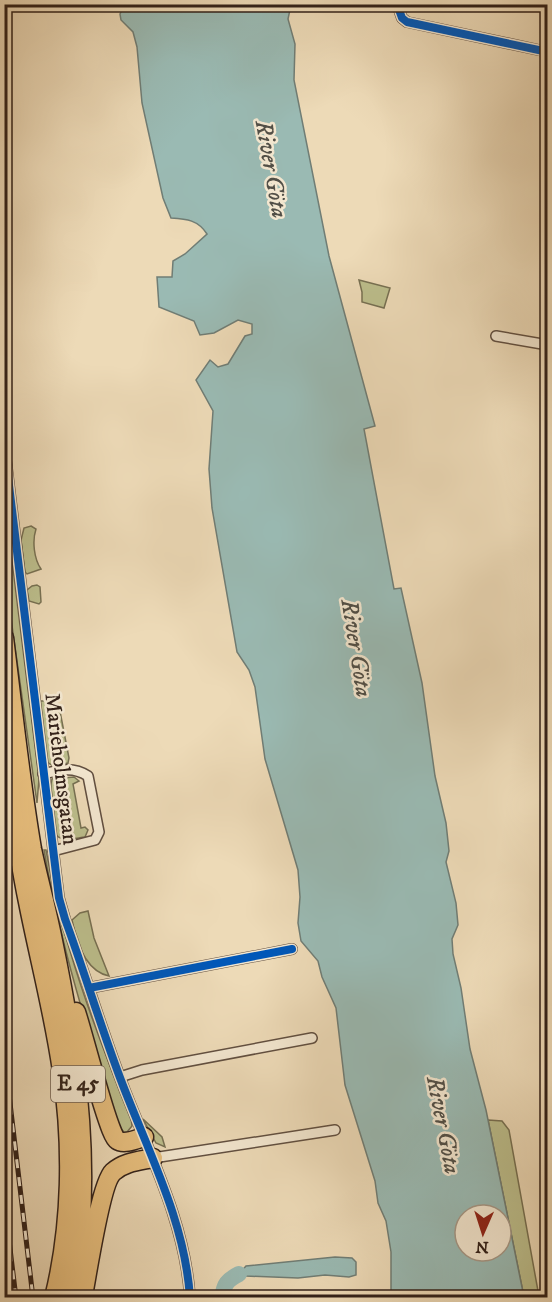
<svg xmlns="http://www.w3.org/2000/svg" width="552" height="1302" font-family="'IM FELL DW Pica',serif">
<rect width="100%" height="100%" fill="#eddab7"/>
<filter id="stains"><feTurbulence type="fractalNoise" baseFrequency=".00333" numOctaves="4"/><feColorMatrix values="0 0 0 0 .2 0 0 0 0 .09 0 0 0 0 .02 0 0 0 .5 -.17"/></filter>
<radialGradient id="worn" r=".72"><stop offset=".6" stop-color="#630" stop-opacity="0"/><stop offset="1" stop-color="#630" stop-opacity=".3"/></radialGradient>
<path fill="#bcbe8c" stroke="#777052" stroke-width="1.5" d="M359,280L390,288L384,308L362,302V292Z
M4,496L39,779L37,803L5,576Z
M31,526L36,529C32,541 34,559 41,569L27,574L25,572L21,540L24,528Z
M37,585L40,587L41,602L39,604L29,601L27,590L32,586Z
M40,701H46L59,706L69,758L68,763L53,766L47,762Z
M62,777L63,778L74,777L79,781L73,784L81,828L85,827L88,830L85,837C76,838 64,843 56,835L50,788L52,779Z
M44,850H46C62,942 95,1031 131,1118L132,1126L127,1132H124L119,1127C89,1036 60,944 44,850Z
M88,911L94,938L109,976C85,971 76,941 72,920L80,913Z
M143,1119L162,1137L165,1147L156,1143Z
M488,1120L502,1121L509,1130L538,1291L547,1289V1297H524Z"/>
<path fill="#9abab3" stroke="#707d75" stroke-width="1.5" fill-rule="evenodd" d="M124,5H291L288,19L295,44L294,80L329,256L375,426L364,429L394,589L401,588L422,683L435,776L446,823L449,851L446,862L456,903L458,925L452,939L453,954L461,988L470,1049L486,1110L524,1297H391V1252L386,1221L378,1203L375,1181L345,1085L336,1008L322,977L318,961L301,941L298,923L300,897L298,870L265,759L255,687L249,670L237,652L212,508L209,469L213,411L196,380L210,360L218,367L228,364L245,336L252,334V324L238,320L214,333L200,335L194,321L159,307L157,277H172L173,261L185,254L207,234C198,220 187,219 171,218L163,198L142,103L137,47L133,32L121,20L120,14ZM465,1215H501V1251H465Z
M335,1257L352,1258L356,1262V1275L349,1277L325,1275L298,1278L246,1276L239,1274L246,1266Z"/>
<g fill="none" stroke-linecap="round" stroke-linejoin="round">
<path stroke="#9abab3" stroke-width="16" d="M222,1298C224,1284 227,1280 239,1274"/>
<defs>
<path id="street" d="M397,4L402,18L407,22L548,52
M496,336L548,345
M4,444L59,898L65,919C84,971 100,1024 119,1075C146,1148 185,1219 190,1298
M43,774C59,770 73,766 88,776L99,832L95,840L53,851
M89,988L292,949
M120,1077L142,1070L312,1038
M153,1158L335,1130"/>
<path id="highway" d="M4,638C13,708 20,779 32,849C39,882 48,914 54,946C78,1063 94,1180 71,1298
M4,744C11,797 17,850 28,902C39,958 54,1014 62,1071C73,1145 72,1225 54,1298
M76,1012C82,1029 109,1136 117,1140C124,1145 137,1139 144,1137
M84,1290C88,1269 101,1183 113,1172C124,1162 139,1161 153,1158"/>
</defs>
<use href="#street" stroke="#614f40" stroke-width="12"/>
<use href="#highway" stroke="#322119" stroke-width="21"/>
<use href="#street" stroke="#f3e7d0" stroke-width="9"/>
<use href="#highway" stroke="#e6bd7c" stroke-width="18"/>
<defs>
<path id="rail" d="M4,1052L33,1298
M4,1199L16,1298"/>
</defs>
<use href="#rail" stroke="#322119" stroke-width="5"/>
<use href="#rail" stroke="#f3e7d0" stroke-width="3" stroke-dasharray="9" stroke-linecap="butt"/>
<defs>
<path id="cycleway" d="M397,4L402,18L407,22L548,52
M4,444L59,898L65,919C84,971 100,1024 119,1075C146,1148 185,1219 190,1298
M89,988L292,949"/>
</defs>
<use href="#cycleway" stroke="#f3e7d0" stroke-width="11"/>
<use href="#cycleway" stroke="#0057b8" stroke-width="8"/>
</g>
<g text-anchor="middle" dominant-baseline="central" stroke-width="5" stroke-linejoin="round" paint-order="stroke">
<rect fill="#f3e7d0" stroke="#6c5c50" stroke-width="1.5" x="51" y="1066" width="54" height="36" rx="4.5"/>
<g font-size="21" font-weight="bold" fill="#322119">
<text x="78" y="1084">E 45</text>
</g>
<g font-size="22" fill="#322119" stroke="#f3e7d0">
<text transform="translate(61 769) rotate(83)">Marieholmsgatan</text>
</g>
<g font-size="24" font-style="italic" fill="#514f47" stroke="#f3e7d0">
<text transform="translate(271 169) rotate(80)">River Göta</text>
<text transform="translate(356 648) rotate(81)">River Göta</text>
<text transform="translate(443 1125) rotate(79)">River Göta</text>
</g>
</g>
<rect width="552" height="1302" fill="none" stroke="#eddab7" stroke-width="24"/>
<rect x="6" y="6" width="540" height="1290" fill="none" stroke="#322119" stroke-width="3"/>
<rect x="12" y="12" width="528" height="1278" fill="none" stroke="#322119" stroke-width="1.5"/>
<g transform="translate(483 1233) rotate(183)"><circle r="28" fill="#f3e7d0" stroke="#a69887" stroke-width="1.5"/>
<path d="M0-4.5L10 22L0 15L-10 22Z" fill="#8f2418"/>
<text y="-9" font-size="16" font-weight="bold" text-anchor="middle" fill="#322119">N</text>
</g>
<rect width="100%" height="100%" filter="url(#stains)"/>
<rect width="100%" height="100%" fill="url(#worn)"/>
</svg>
